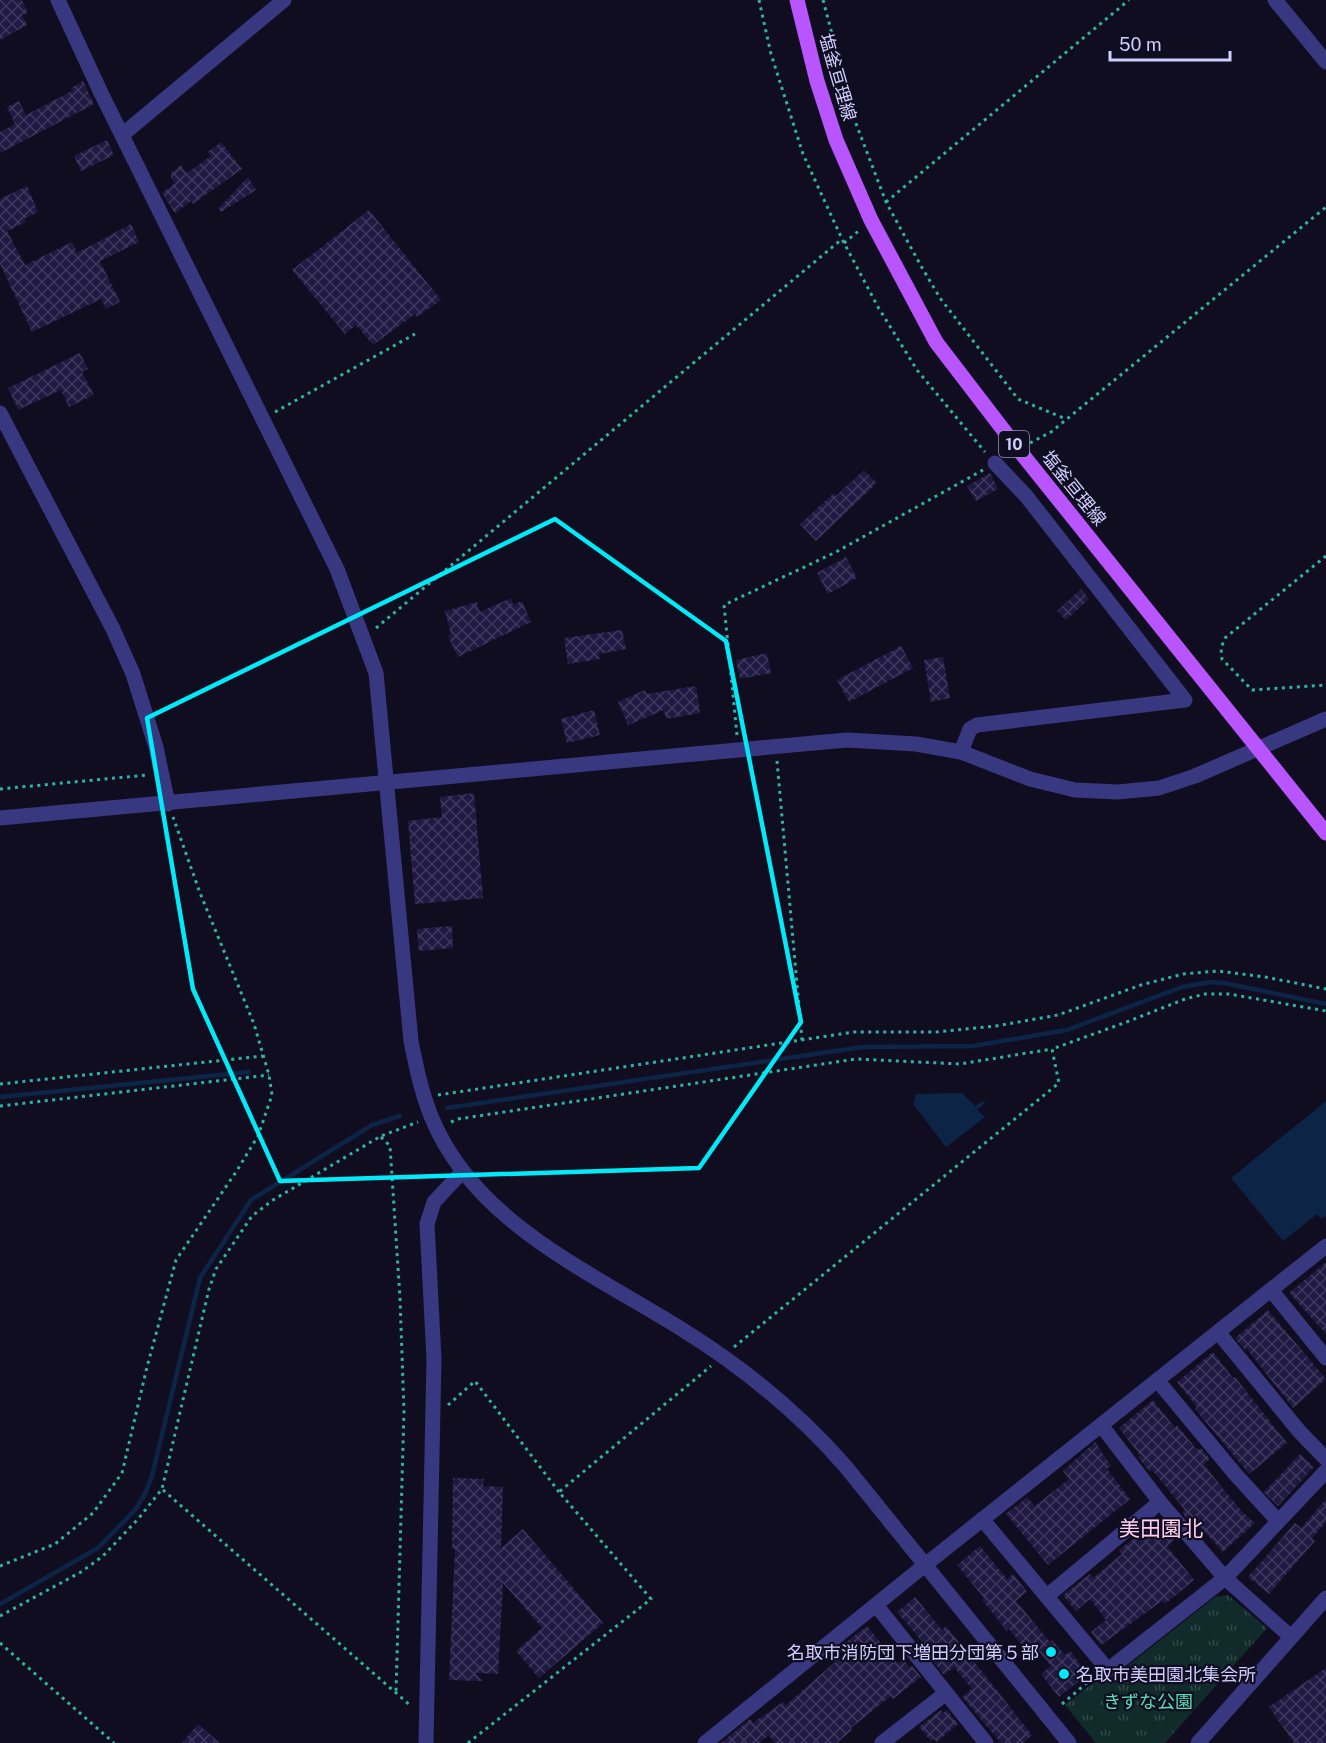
<svg xmlns="http://www.w3.org/2000/svg" width="1326" height="1743" font-family="'Public Sans','Noto Sans JP',sans-serif">
<defs>
<pattern id="grass-tufts" width="24" height="20" patternUnits="userSpaceOnUse" patternTransform="scale(1.5)"><rect width="24" height="20" fill="#102b29"/><path d="M3 7l-1-3M5 7V3M7 7l1-3M15 17l-1-3M17 17v-4M19 17l1-3" fill="none" stroke="#324949"/></pattern>
<pattern id="building-cross-hatch" width="8" height="8" patternUnits="userSpaceOnUse" patternTransform="scale(1.5)"><rect width="8" height="8" fill="#201942"/><path d="M0 0l8 8M0 8l8-8" fill="none" stroke="#3f395e"/></pattern>
</defs>
<rect width="100%" height="100%" fill="#100d21"/>
<path fill="url(#grass-tufts)" d="M1228,1595L1267,1628L1165,1743H1096L1065,1705L1102,1676L1107,1682L1215,1597Z"/>
<path fill="#0c2546" d="M962,1093L975,1106L983,1101L985,1103L977,1110L985,1117L946,1147L913,1104L916,1094Z
M1326,1101V1216L1322,1219L1317,1214L1283,1241L1231,1178Z"/>
<g fill="none" stroke-linecap="round" stroke-linejoin="round">
<path stroke="#0c2546" stroke-width="4.5" d="M0,1097L249,1072
M447,1108L863,1047L973,1046L1067,1030L1182,987L1211,982L1224,983L1326,1004
M0,1604L98,1548L135,1510L145,1494L152,1476L200,1278L251,1200L372,1125L400,1116"/>
</g>
<path fill="url(#building-cross-hatch)" d="M0,0H22L28,13L22,15L27,25L0,40Z
M83,81L94,104L0,153V132L15,124L7,107L19,101L26,115L72,91L71,88Z
M107,140L114,155L81,171L74,156Z
M221,142L242,169L193,204L191,201L175,213L162,193L175,183L171,178V173L181,165L187,173L211,156L208,152Z
M248,177L256,190L221,212L218,209Z
M27,186L38,212L24,219L26,222L7,231L25,265L72,242L77,253L131,224L139,242L100,261L120,302L106,309L101,299L32,332L0,264V199Z
M369,210L441,300L417,317L415,314L373,345L356,325L345,334L292,270Z
M80,353L88,369L82,372L94,395L69,407L61,390L18,410L8,388Z
M864,470L877,483L816,541L800,524L834,493L836,496Z
M990,473L998,489L976,501L967,486Z
M846,557L857,578L828,594L817,573Z
M1081,589L1089,599L1066,620L1057,611Z
M511,598L513,605L522,601L531,622L458,657L448,636L451,634L445,611L477,602L480,612Z
M622,630L626,649L599,654L600,659L568,664L564,638Z
M901,646L913,668L849,702L837,680Z
M767,653L771,673L740,679L736,660Z
M943,657L950,698L931,702L924,660Z
M696,686L700,713L666,719L664,710L628,725L618,702L645,690L647,694Z
M594,710L600,735L567,743L561,719Z
M474,793L483,898L415,904L408,821L442,817L440,797Z
M452,926L453,948L419,951L417,929Z
M1326,1262V1334L1289,1293Z
M1268,1310L1326,1379L1293,1408L1247,1349L1245,1350L1235,1338Z
M1213,1352L1233,1378L1235,1377L1287,1443L1249,1474L1195,1409L1197,1407L1177,1382Z
M1153,1400L1175,1428L1177,1425L1197,1450L1201,1448L1210,1459L1204,1464L1208,1470L1243,1513L1255,1523L1223,1552L1199,1526L1196,1529L1182,1513L1185,1510L1152,1470L1150,1472L1138,1457L1140,1455L1119,1428Z
M1095,1442L1111,1466L1107,1469L1130,1499L1048,1565L1006,1514L1027,1497L1035,1506L1069,1479L1063,1471Z
M1300,1454L1314,1467L1278,1506L1264,1492Z
M453,1478L484,1479L483,1486L503,1487L501,1548L523,1529L603,1623L539,1678L516,1651L542,1628L503,1583L498,1674L476,1673L482,1681L449,1680L455,1549H452Z
M1326,1499V1522L1312,1538L1315,1541L1269,1594L1248,1577L1295,1523L1301,1528Z
M1157,1520L1164,1528L1167,1525L1177,1537L1167,1546L1194,1580L1165,1604L1162,1601L1101,1645L1091,1632L1106,1620L1090,1599L1076,1611L1063,1595L1090,1574L1093,1578L1122,1554L1119,1550Z
M980,1546L1007,1579L1013,1574L1027,1592L1016,1601L1050,1642L1052,1640L1065,1655L1070,1651L1088,1674L1059,1697L1041,1674L1051,1666L1033,1644L1026,1650L1009,1629L1007,1631L982,1600L984,1598L957,1565Z
M915,1597L942,1630L946,1626L1032,1735L1023,1743H1001L962,1697L972,1689L954,1667L944,1675L927,1654L929,1653L925,1645L897,1612Z
M867,1626L898,1664L903,1659L910,1668L912,1666L921,1677L893,1699L891,1696L851,1728L852,1730L837,1743H775L769,1735L759,1743H721L750,1719L753,1723L783,1702L786,1705L850,1649L845,1643Z
M1326,1668V1743H1294L1269,1707Z
M941,1710L943,1713L947,1710L958,1724L937,1742L934,1739L931,1741L919,1727Z
M198,1724L220,1743H182Z"/>
<g fill="none" stroke-linecap="round" stroke-linejoin="round">
<path stroke="#2eb3a5" stroke-width="3" stroke-dasharray="3 4.5" stroke-linecap="butt" d="M759,0L771,54L803,154L842,239L878,307L917,370L985,452
M823,0L855,121L886,202L921,266L940,298L1018,399L1066,419
M886,202L1129,0
M844,243L861,229
M275,412L415,334
M1030,443L1051,432L1326,207
M1326,556L1225,638L1221,648L1222,659L1252,690L1326,685
M376,628L842,239
M737,735L724,605L836,552L983,470
M777,761L802,1040
M0,789L147,775
M0,1084L263,1056
M438,1095L854,1032H935L996,1026L1058,1015L1141,985L1183,974L1218,971L1265,977L1326,989
M0,1106L269,1075
M451,1122L458,1119L856,1059L960,1064L1052,1049
M381,1137L390,1146L400,1298L404,1411L396,1692
M734,1347L1059,1083L1052,1049L1124,1023L1185,999L1205,994H1229L1326,1011
M448,1405L475,1381L559,1492
M163,1490L411,1706
M0,1566L55,1544L93,1513L122,1473L147,1367L176,1260L236,1172L258,1136L272,1095L269,1075L254,1024L200,893L173,817
M0,1616L81,1572L103,1556L139,1518L162,1489L209,1289L216,1269L252,1216L273,1200L381,1136L418,1122
M0,1643L114,1743
M1062,1704L1095,1676
M468,1743L651,1599L559,1492L711,1366"/>
<path stroke="#383880" stroke-width="15" d="M58,0L101,93L337,569L376,673L411,1041C416,1066 421,1091 431,1116C474,1223 591,1272 683,1330C744,1368 799,1413 846,1467L1069,1743
M1275,0L1326,62
M122,135L284,0
M0,413L113,629L133,674L156,747L168,804
M961,752L970,729L977,725L1185,700L1027,497L995,463
M0,818L847,740L916,744L961,752L1030,779L1075,790L1118,792L1159,788L1195,776L1326,719
M1271,1290L1326,1358
M1218,1332L1299,1431L1326,1459
M1157,1380L1236,1475L1278,1521
M1160,1502L1225,1578L1291,1637
M982,1519L1108,1670L1225,1578L1326,1471
M1047,1596L1160,1502L1101,1425
M876,1605L986,1743
M426,1743L434,1359L427,1224L434,1202L463,1171
M705,1743L925,1565L1326,1246
M882,1743L946,1693
M1198,1743L1326,1598"/>
<path stroke="#b855ff" stroke-width="15" d="M797,0L817,81L836,140L871,220L936,342L1018,449L1326,833"/>
</g>
<path fill="none" stroke="#00eaf8" stroke-width="4.5" stroke-linejoin="round" d="M555,519L726,641L801,1022L699,1168L280,1181L193,989L147,718Z"/>
<g fill="#00eaf8" stroke="#100d21" stroke-width="2">
<circle cx="1051" cy="1652" r="6"/>
<circle cx="1064" cy="1674" r="6"/>
</g>
<g text-anchor="middle" dominant-baseline="central" stroke-width="4.5" stroke-linejoin="round" paint-order="stroke">
<rect fill="#100d21" stroke="#9793bc" stroke-width="1.5" x="999" y="431" width="30" height="26" rx="4.5"/>
<g font-size="16" font-weight="bold" fill="#d1cdff">
<text x="1014" y="444">10</text>
</g>
<g font-size="18" fill="#d1cdff" stroke="#100d21">
<text transform="translate(838 77) rotate(74)">塩釜亘理線</text>
<text transform="translate(1074 488) rotate(51)">塩釜亘理線</text>
</g>
<g font-size="18" fill="#d1cdff" stroke="#100d21" text-anchor="end">
<text x="1039" y="1652">名取市消防団下増田分団第５部</text>
<text x="1076" y="1674" text-anchor="start">名取市美田園北集会所</text>
</g>
<g font-size="18" fill="#5adfb8" stroke="#100d21">
<text x="1148" y="1701">きずな公園</text>
</g>
<g font-size="21" fill="#ffcff0" stroke="#100d21">
<text x="1161" y="1528">美田園北</text>
</g>
</g>
<path d="M1110 51v9h120v-9" fill="none" stroke="#d1cdff" stroke-width="3"/>
<text x="1119" y="51" font-size="18" fill="#d1cdff" stroke="#100d21" stroke-width="4.5" paint-order="stroke">50 m</text>
</svg>
